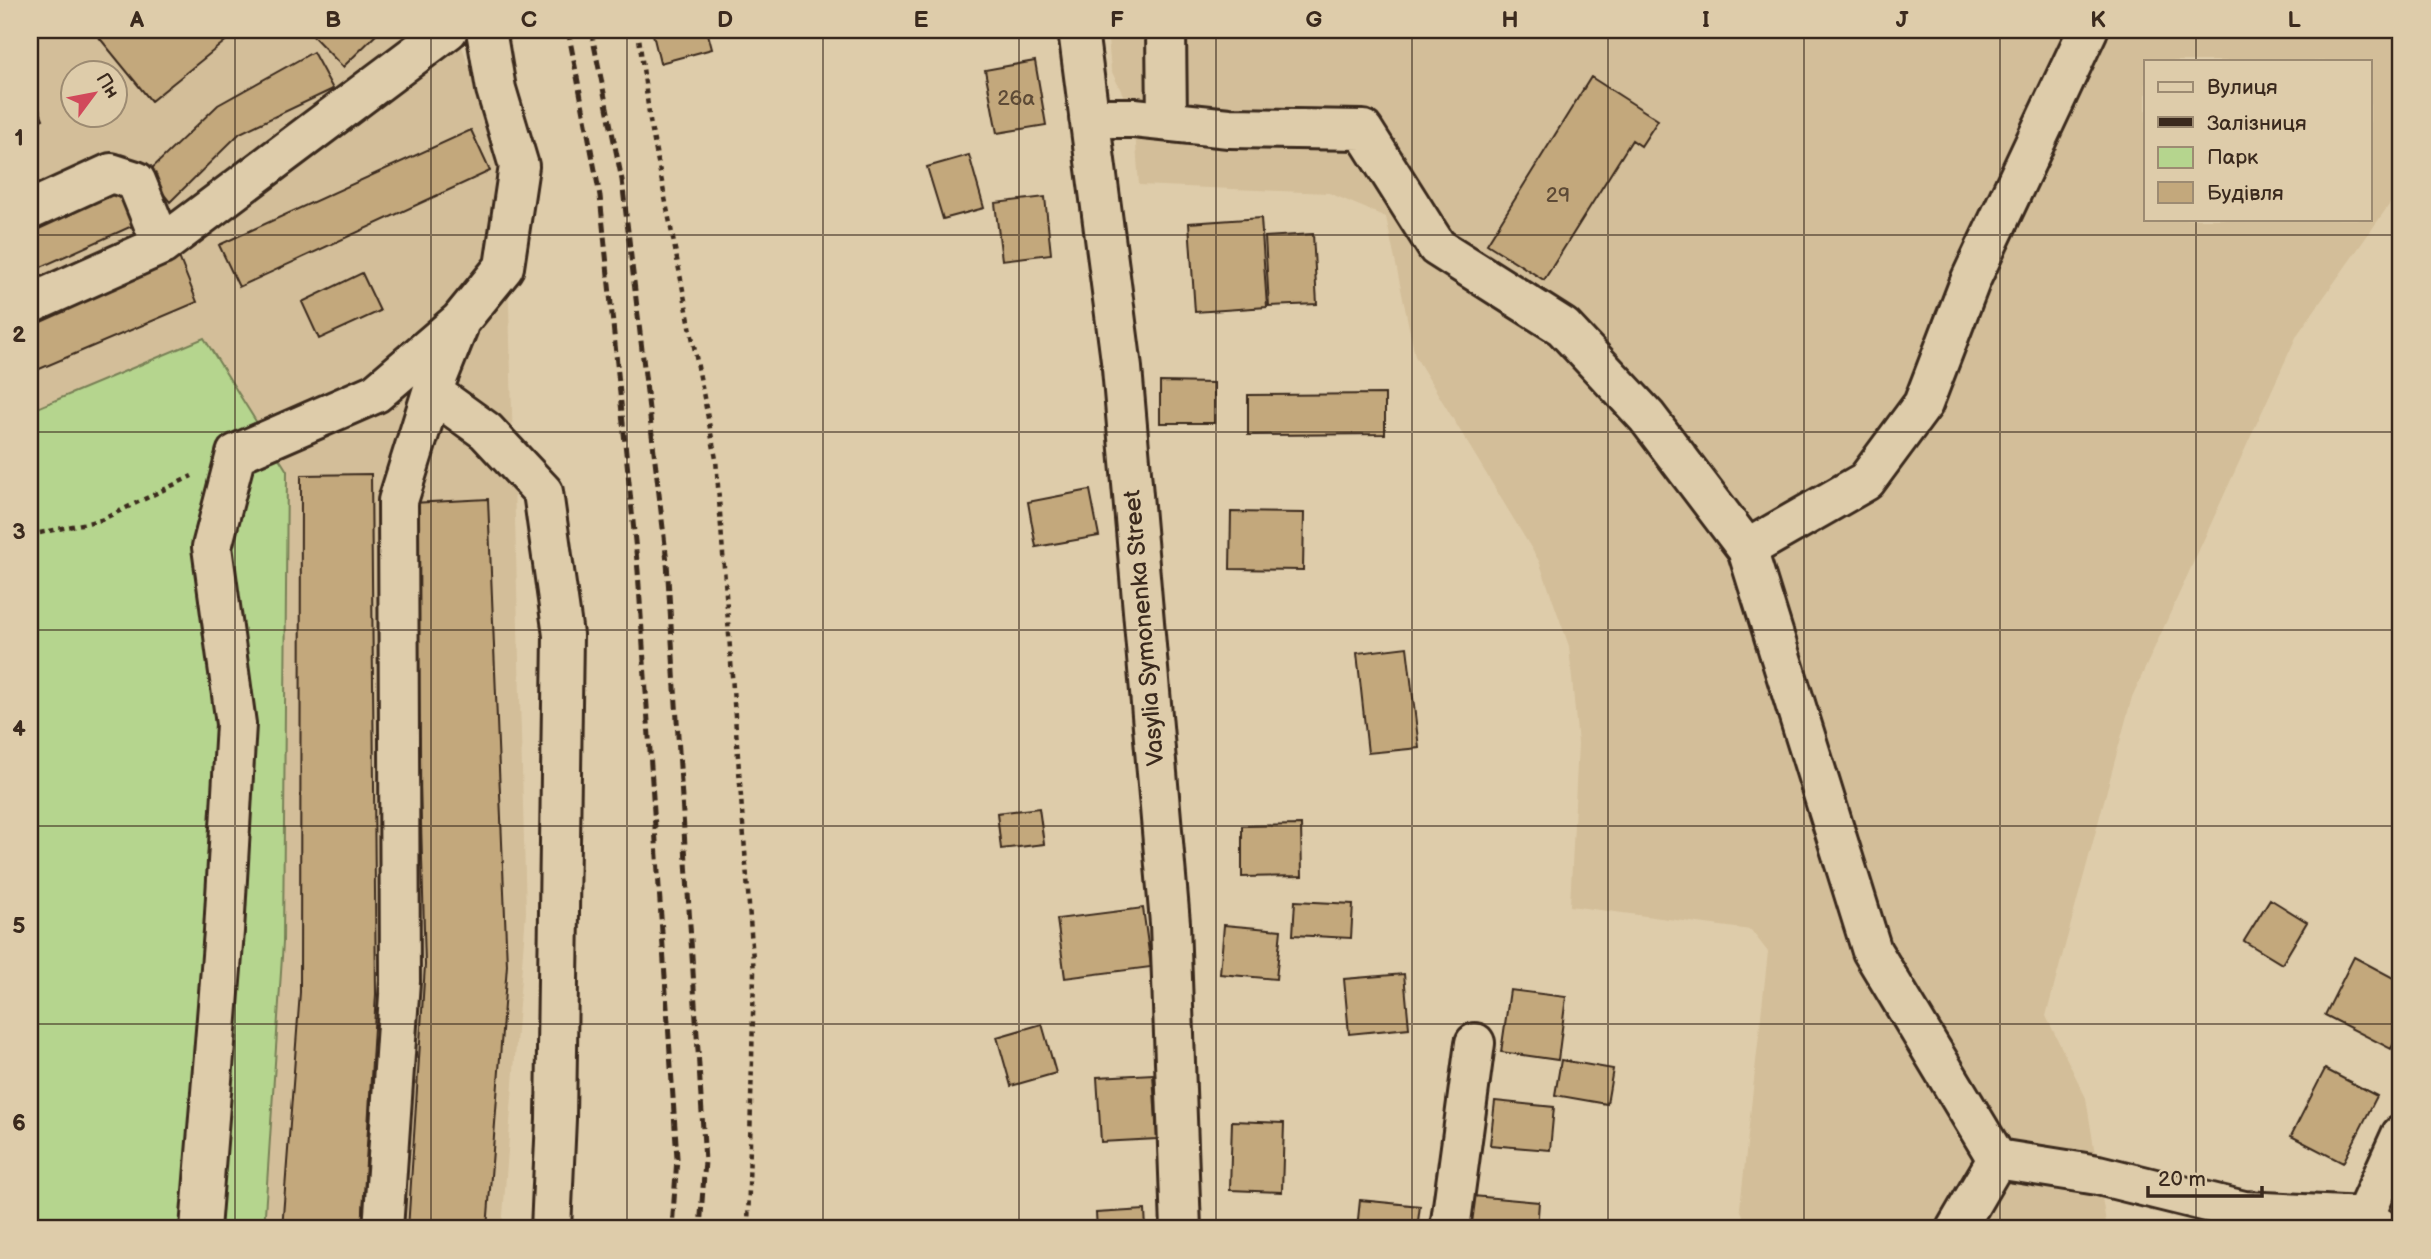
<svg xmlns="http://www.w3.org/2000/svg" width="2431" height="1259" font-family="'Balsamiq Sans',sans-serif">
<rect width="100%" height="100%" fill="#deccaa"/>
<filter id="ink" filterUnits="userSpaceOnUse"><feTurbulence type="fractalNoise" baseFrequency=".0143" numOctaves="2"/><feDisplacementMap in="SourceGraphic" scale="14" xChannelSelector="R" yChannelSelector="G"/><feConvolveMatrix kernelMatrix="1 2 1 2 8 2 1 2 1" color-interpolation-filters="sRGB"/></filter>
<g filter="url(#ink)">
<path fill="#d3be99" fill-rule="evenodd" d="M30,30H462V47L505,162L526,912L502,1229H264L283,942L287,471L30,411ZM74,74H116V116H74Z
M1107,30H2401V188L2297,335L2132,697L2046,1016L2086,1098L2107,1229H1748L1740,1208L1768,952L1751,930L1570,906L1578,744L1569,646L1539,561L1415,356L1386,217L1329,193L1139,185L1134,118L1111,70ZM2146,61H2370V219H2146Z"/>
<path fill="#b5d58e" stroke="#788056" stroke-width="2" d="M204,338L287,471L283,942L264,1229H30V411Z"/>
<path fill="#c3a87c" stroke="#3b2a1e" stroke-width="2" d="M93,30H220L228,39L151,101Z
M315,30H381L343,67L311,34Z
M652,30H707L712,49L660,63Z
M313,52L333,89L240,133L170,202L147,173L218,105Z
M1035,61L1046,125L997,133L985,70Z
M1591,77L1658,120L1641,146L1632,140L1544,280L1487,244Z
M30,86L43,119L30,125Z
M471,130L490,171L239,287L219,245Z
M969,155L984,208L943,219L927,167Z
M125,184L141,222L30,272V228Z
M1045,197L1051,254L1002,260L995,203Z
M1261,218L1267,307L1195,312L1189,223Z
M1313,234L1317,304L1269,306L1265,237Z
M179,257L197,302L30,373V324Z
M362,273L380,311L319,339L302,302Z
M1160,382L1214,383V423H1160Z
M1385,394V434L1248,435V395Z
M371,474L376,994L362,1229H282L300,992L301,475Z
M1090,490L1099,536L1036,547L1028,502Z
M488,499L507,965L487,1229H408L425,965L412,503Z
M1231,512L1304,513L1303,570L1230,569Z
M1407,647L1419,748L1368,753L1357,653Z
M1039,808L1044,844L1001,849L997,813Z
M1301,825L1302,876L1242,877V826Z
M2270,899L2307,922L2282,964L2244,941Z
M1295,901L1353,904L1351,938L1293,935Z
M1143,908L1151,967L1065,978L1057,919Z
M1224,925L1281,930L1276,979L1220,974Z
M2354,957L2401,982V1029L2391,1049L2325,1015Z
M1404,974L1409,1028L1349,1034L1344,979Z
M1510,990L1566,997L1558,1060L1501,1052Z
M1042,1024L1056,1073L1011,1086L997,1037Z
M1561,1060L1613,1069L1607,1104L1555,1095Z
M2325,1069L2377,1096L2343,1163L2291,1136Z
M1153,1074L1157,1139L1101,1142L1097,1077Z
M1495,1101L1554,1107L1550,1150L1490,1145Z
M1232,1121L1284,1123L1282,1192L1230,1190Z
M1473,1196L1539,1202L1537,1229H1471Z
M1360,1200L1420,1206L1417,1229H1357Z
M1145,1210L1146,1229H1097L1096,1213Z"/>
<g fill="none" stroke-linecap="round" stroke-linejoin="round">
<defs>
<path id="minor" d="M1078,30L1122,368L1170,923L1181,1229
M1166,30L1167,121
M1089,118H1134L1229,128L1363,130L1437,247L1563,327L1647,417L1747,549L1872,951L1997,1159L2098,1175L2244,1211L2364,1217L2382,1229
M30,210L111,173L136,181L162,245
M30,304L162,245L448,30
M432,392L486,431L543,492L563,635L556,1119L551,1229
M1747,549L1866,481L1923,404L1971,279L2088,30
M2364,1217L2401,1135
M200,1229L224,931L236,724L212,547L236,454L376,393L460,321L504,267L519,166L496,89L486,30
M383,1229L400,981L398,501L432,392L458,327
M1450,1229L1475,1043
M1956,1229L1997,1159"/>
</defs>
<use href="#minor" stroke="#3b2a1e" stroke-width="44"/>
<path stroke="#3b2a1e" stroke-width="4.5" stroke-dasharray="5 5" stroke-linecap="butt" d="M638,30L650,121L716,459L754,973L748,1229
M30,535L101,520L192,476"/>
<use href="#minor" stroke="#deccaa" stroke-width="38"/>
<path stroke="#3b2a1e" stroke-width="5" stroke-dasharray="10 5" stroke-linecap="butt" d="M568,30L600,196L638,571L677,1158L672,1229
M591,30L622,180L667,562L705,1161L700,1229"/>
</g>
</g>
<path fill="none" stroke="#3b2a1e" stroke-width="2" stroke-opacity="0.55" d="M235,30V1229M431,30V1229M627,30V1229M823,30V1229M1019,30V1229M1216,30V1229M1412,30V1229M1608,30V1229M1804,30V1229M2000,30V1229M2196,30V61M2196,219V1229M30,235H2401M30,432H2401M30,630H2401M30,826H2401M30,1024H2401"/>
<g text-anchor="middle" dominant-baseline="central" stroke-width="6" stroke-linejoin="round" paint-order="stroke">
<g font-size="21" fill="#5d4a36">
<text x="1016" y="98">26а</text>
<text x="1558" y="195">29</text>
</g>
<g font-size="24" fill="#3b2a1e" stroke="#deccaa">
<text transform="translate(1144 628) rotate(-95)">Vasylia Symonenka Street</text>
</g>
</g>
<rect width="2431" height="1259" fill="none" stroke="#deccaa" stroke-width="77"/>
<rect x="2144" y="60" width="228" height="161" fill="#deccaa" stroke="#9d8b72" stroke-width="2"/>
<rect x="2158" y="82" width="35" height="10" fill="#deccaa" stroke="#9d8b72" stroke-width="2"/>
<text x="2207" y="94" font-size="21" fill="#3b2a1e">Вулиця</text>
<rect x="2158" y="117" width="35" height="10" fill="#3b2a1e" stroke="#9d8b72" stroke-width="2"/>
<text x="2207" y="130" font-size="21" fill="#3b2a1e">Залізниця</text>
<rect x="2158" y="147" width="35" height="21" fill="#b5d58e" stroke="#9d8b72" stroke-width="2"/>
<text x="2207" y="164" font-size="21" fill="#3b2a1e">Парк</text>
<rect x="2158" y="182" width="35" height="21" fill="#c3a87c" stroke="#9d8b72" stroke-width="2"/>
<text x="2207" y="200" font-size="21" fill="#3b2a1e">Будівля</text>
<g transform="translate(94 94) rotate(58)"><circle r="33" fill="#deccaa" stroke="#9d8b72" stroke-width="2"/>
<path d="M0-5L12 26L0 18L-12 26Z" fill="#d1495b"/>
<text y="-10" font-size="19" font-weight="bold" text-anchor="middle" fill="#3b2a1e">Пн</text>
</g>
<path d="M2148 1186v10h114v-10" fill="none" stroke="#3b2a1e" stroke-width="3.5"/>
<text x="2158" y="1186" font-size="21" fill="#3b2a1e" stroke="#deccaa" stroke-width="5" paint-order="stroke">20 m</text>
<rect x="38" y="38" width="2354" height="1182" fill="none" stroke="#3b2a1e" stroke-width="2.5"/>
<g font-size="23" text-anchor="middle" font-weight="bold" fill="#3b2a1e">
<text x="137" y="27">A</text>
<text x="333" y="27">B</text>
<text x="529" y="27">C</text>
<text x="725" y="27">D</text>
<text x="921" y="27">E</text>
<text x="1117" y="27">F</text>
<text x="1314" y="27">G</text>
<text x="1510" y="27">H</text>
<text x="1706" y="27">I</text>
<text x="1902" y="27">J</text>
<text x="2098" y="27">K</text>
<text x="2294" y="27">L</text>
<text x="19" y="145">1</text>
<text x="19" y="342">2</text>
<text x="19" y="539">3</text>
<text x="19" y="736">4</text>
<text x="19" y="933">5</text>
<text x="19" y="1130">6</text>
</g>
</svg>
